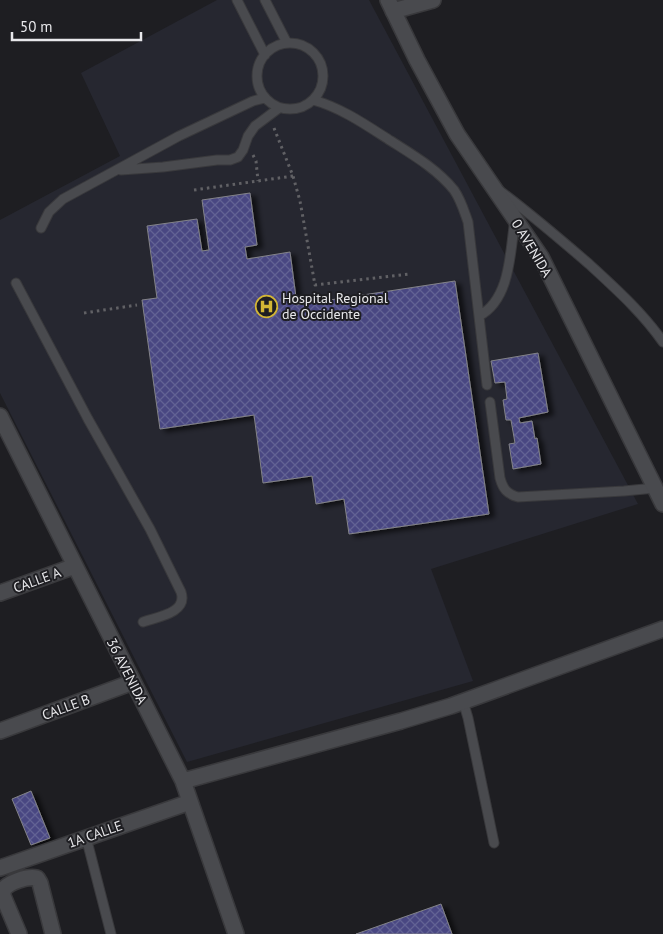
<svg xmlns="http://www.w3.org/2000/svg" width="663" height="934" font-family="'PT Sans',sans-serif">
<defs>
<pattern id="building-cross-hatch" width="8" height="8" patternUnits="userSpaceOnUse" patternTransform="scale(1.25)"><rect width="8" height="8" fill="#484782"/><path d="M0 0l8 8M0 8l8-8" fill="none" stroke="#626294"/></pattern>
<filter id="shadow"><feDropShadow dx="5.5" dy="3" stdDeviation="2.5" flood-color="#0009"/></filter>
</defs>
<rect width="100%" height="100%" fill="#1e1e22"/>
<path fill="#262730" d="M217,0H369L638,504L431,569L473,681L187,762L0,393V220L120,156L81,73Z"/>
<path fill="url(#building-cross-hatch)" stroke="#838388" filter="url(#shadow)" d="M250,193L257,245L245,247L247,259L290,252L297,305L455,281L489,514L349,534L344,499L316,504L312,476L263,483L254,415L160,429L142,300L157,298L147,226L197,219L202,251L209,250L202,200Z
M538,353L548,412L519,418L520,423L532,421L535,439L537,438L541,464L513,469L509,444L515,443L511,420H506L503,400L507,399L505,382L495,383L491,361Z
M31,791L50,838L31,845L12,799Z
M441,904L452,934H356Z"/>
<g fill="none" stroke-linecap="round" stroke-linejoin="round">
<defs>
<path id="lane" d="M237,0L265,55
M265,0L287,43
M257 76a33 33 0 1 1 66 0a33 33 0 1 1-66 0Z
M313,100C342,108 366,125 391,141C413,155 437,169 454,190C461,200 464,211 468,222L487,385
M121,170L163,167L217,160H230L238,157L243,150L248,136L255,126L279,108
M500,191C531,214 560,239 589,264C616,289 642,312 663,342
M41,228L49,212L63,199L179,136L253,101L265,98
M16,283L88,419L150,529L181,592C188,613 157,617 143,622
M479,316C511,299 510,251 515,219
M490,402L500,478C503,489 507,494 518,497L624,491L655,488
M463,701L468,718L494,843
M86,837L111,934"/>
<path id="street" d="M388,0L417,60L457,134L541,257L663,504
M393,11L433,0
M0,416L183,781L236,934
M0,593L75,566
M0,731L133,682
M183,781L401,721L451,706L663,629
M0,868L190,802
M19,934L3,896V890C9,882 27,876 37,878L40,883L53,934"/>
</defs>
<use href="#lane" stroke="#39393c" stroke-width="11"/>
<use href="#street" stroke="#39393c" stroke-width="18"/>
<path stroke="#616165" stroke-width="3" stroke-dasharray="2.5 4" stroke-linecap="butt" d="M274,128L293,176L300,201L315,285L410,274
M253,155L256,161L258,181
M194,190L293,176
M84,313L137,305"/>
<use href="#lane" stroke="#494a4e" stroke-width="9"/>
<use href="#street" stroke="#494a4e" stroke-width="15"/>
</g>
<defs>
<symbol id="hospital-ring" viewBox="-11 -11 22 22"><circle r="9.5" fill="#1e1e22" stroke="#d3b635" stroke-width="1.5"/><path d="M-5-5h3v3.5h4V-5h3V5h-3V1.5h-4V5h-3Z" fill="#d3b635"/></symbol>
</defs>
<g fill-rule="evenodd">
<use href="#hospital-ring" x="254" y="294" width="25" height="25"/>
</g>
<g text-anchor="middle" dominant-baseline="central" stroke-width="4" stroke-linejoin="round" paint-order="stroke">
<g font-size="14" fill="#e8e8eb" stroke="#1e1e22">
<text transform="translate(532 248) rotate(59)">0 AVENIDA</text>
<text transform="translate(37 580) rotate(-20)">CALLE A</text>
<text transform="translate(127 671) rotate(63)">36 AVENIDA</text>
<text transform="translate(66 707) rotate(-20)">CALLE B</text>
<text transform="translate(95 834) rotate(-19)">1A CALLE</text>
</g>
<g font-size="14" fill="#e8e8eb" stroke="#1e1e22" text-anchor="start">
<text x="282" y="298">Hospital Regional<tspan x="282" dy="16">de Occidente</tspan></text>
</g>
</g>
<path d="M12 32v8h129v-8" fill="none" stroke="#e8e8eb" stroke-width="2.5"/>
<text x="20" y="32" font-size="15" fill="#e8e8eb" stroke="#1e1e22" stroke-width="4" paint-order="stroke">50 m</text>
</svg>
